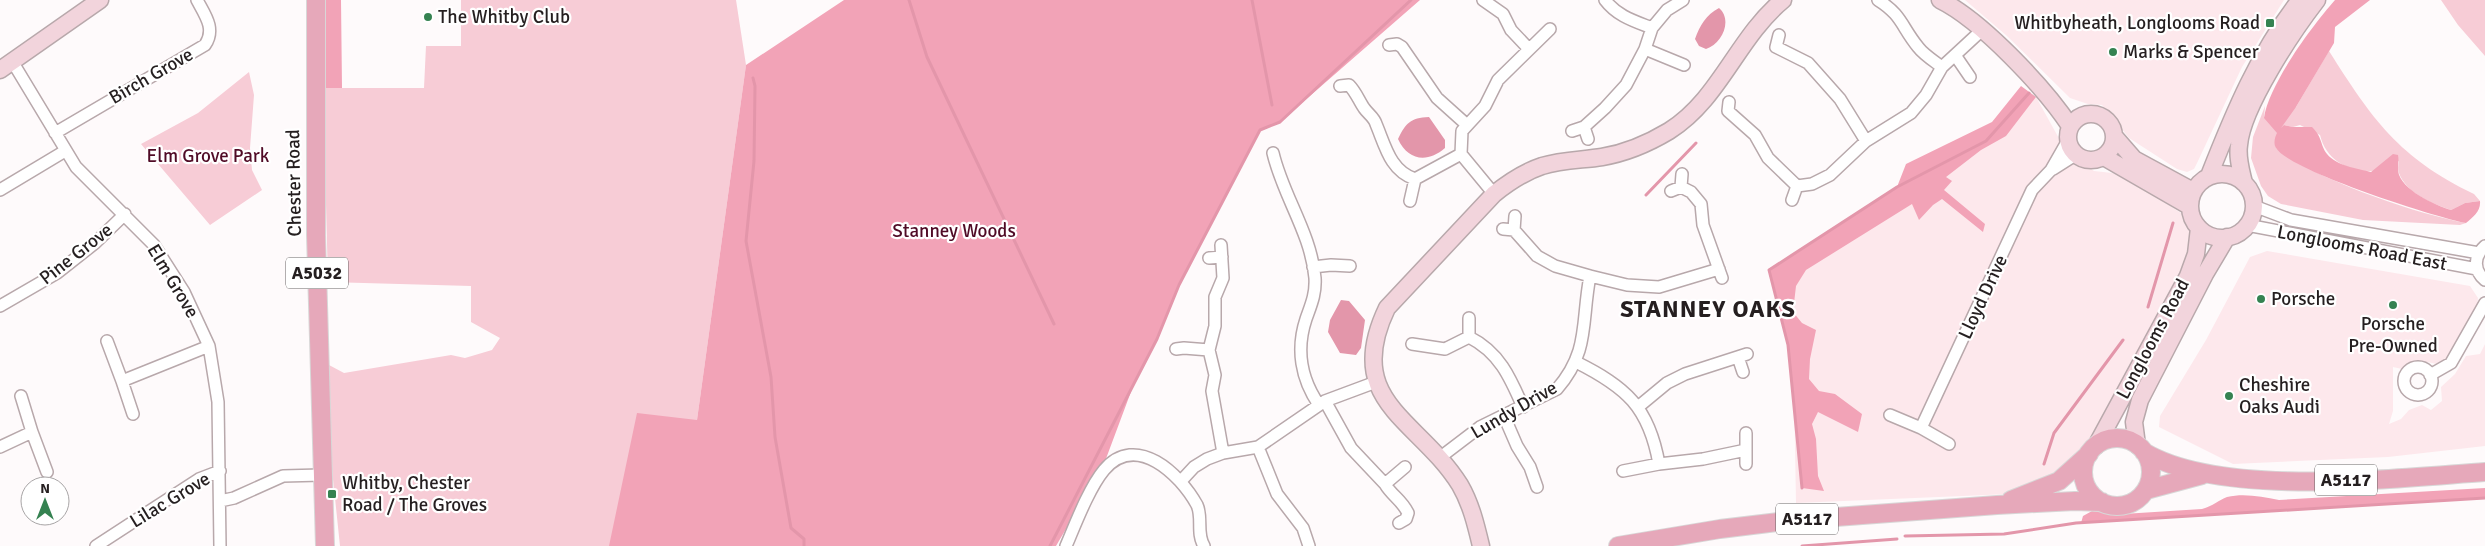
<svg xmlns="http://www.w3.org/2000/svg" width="2485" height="546" font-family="Signika,sans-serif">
<rect width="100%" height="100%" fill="#fefafb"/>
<path fill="#fde8ec" d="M1965,0H2284L2242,67L2198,161L2194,169L2187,172L2177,169L2129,138L2102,105L2088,104L2070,98L2007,36Z
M2036,97L2066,151L2094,171L2121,174L2184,215L2194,237L2191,258L2089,447L2037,493L1796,503L1792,276Z
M2267,251L2470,286L2478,298L2476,313L2451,358L2437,364L2427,362L2402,369L2393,367V411L2389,424L2401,419L2409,410L2422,405L2431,410L2442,401L2441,387L2455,374L2466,356L2480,354L2485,344V446L2388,457L2233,464L2159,427L2160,416L2206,340L2250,257Z"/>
<path fill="#f7ccd6" d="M461,0H736L746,65L697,420L610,546H340L330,450L329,365L344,373L451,355L465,358L492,350L500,338L471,322V286L328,282L323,88H424L426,46H461Z
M2441,0H2485V56L2458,25Z
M2329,51C2372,119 2399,158 2474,194L2480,201L2465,203L2451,210C2433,204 2406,193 2399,173C2397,170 2399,164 2399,161C2391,164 2378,172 2369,171C2345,170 2326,159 2320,135L2300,125L2293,127L2284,125L2276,148C2314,179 2416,214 2466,223L2460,225L2363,220L2281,204L2268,196L2261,186L2251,158L2253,137L2265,106L2264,118L2296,107Z
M249,72L254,95L250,148L252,170L262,190L210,225L141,144L198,113Z"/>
<path fill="#f2a3b7" d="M325,0H341L342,88H323Z
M844,0H1420L1280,122L1260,130L1179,285L1157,339L1135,381L1104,464L1056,546H609L637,413L697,420L746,65Z
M2335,0H2370L2335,27L2334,43L2296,107L2281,128L2284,125L2293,127H2312C2323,138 2320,145 2327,154C2337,166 2356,168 2371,172L2393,154L2398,155C2399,160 2398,165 2398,171C2401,190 2435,205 2451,210L2465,203L2480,201C2481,211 2473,217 2466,223C2435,217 2290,171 2276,148C2273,143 2275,137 2277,133L2264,118C2269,84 2312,26 2335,0Z
M2021,86L2036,97L2006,136L1981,150L1946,177L1952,181L1944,190L1985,224L1983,232L1942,199L1933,205L1919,220L1912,204L1806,270L1796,286L1793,312L1802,323L1816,330L1810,359L1809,379L1819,391L1835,394L1862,414L1858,432L1818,412L1812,424L1816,439L1818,476L1824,491L1802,488L1788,345L1769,270L1897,187L1906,164L1992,122Z
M2485,488V498L2081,523L2083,516L2092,511L2123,514L2202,509C2213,506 2219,500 2227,497C2245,493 2262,497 2279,500Z"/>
<path fill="#e396aa" d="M1719,8C1733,20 1722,44 1706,49L1699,46L1695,39C1700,25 1706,15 1719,8Z
M1429,117L1445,140V148C1428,163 1408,161 1398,139C1406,123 1410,118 1429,117Z
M1341,300L1349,301L1365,320L1361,348L1356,355L1340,353L1328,332L1330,320Z"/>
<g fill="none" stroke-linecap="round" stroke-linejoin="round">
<path stroke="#e396aa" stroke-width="3" d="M909,0L927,57L1054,324
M1252,0L1272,105
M753,78L755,86L754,161L746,241L771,377L775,437L791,528L804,539V546
M1646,195L1696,143
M2148,307L2173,223
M2044,464L2054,433L2123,340
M1802,488L1788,345L1769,270L1897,187L1986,141L2029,93
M1905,536L2004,534L2076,523L2485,498
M1050,546L1157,339L1179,285L1260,130L1280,122L1411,0
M1802,546L1897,539"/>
<defs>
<path id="street" d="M1483,0L1503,14L1511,30L1528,48
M1605,0C1617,16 1634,21 1652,28L1667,10L1683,0
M1878,0C1902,15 1901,26 1918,47C1924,55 1934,61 1942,67
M1779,35L1776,47L1808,63L1840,99L1866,141
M1389,45L1397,44L1402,47L1437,98L1467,125
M1645,49L1684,65
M1955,55L1970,77
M12,61L76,167L154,245L184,292L209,346L218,402L220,546
M1340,86L1349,85C1356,92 1359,101 1364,108C1368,114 1374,117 1376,124C1385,145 1390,171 1415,179
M1729,102L1728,111L1755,135L1768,158L1797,186L1812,184L1830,175L1866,141L1911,113L1926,95L1942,67L1982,30
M1584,127L1588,139
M1572,131L1584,127L1605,108L1626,85L1645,49L1652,28
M55,133L205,45C216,29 205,15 197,0
M1273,153C1283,196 1311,233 1315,278C1316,294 1311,305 1306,319C1296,349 1301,379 1319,405
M2053,169L2075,155
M1681,187L1682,174
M0,190L65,151
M1671,191L1681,187L1691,192L1701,204L1703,225L1722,278
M1494,194L1461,154L1462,131L1485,106L1498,80L1550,29
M1792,200L1797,186
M1410,201L1415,179L1461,154
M2254,206L2291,220L2479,253
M2247,225L2477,269
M1503,229L1514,230L1537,256L1555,266L1590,276
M1514,230L1515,216
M2485,246C2474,256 2473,270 2485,280
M1209,258L1222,257
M1313,267L1331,265L1350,266
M0,306L57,273L95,243L125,214
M1469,318V337C1499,352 1510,377 1523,407
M107,341L122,381
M1412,344L1445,349L1469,337
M1176,349L1184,348L1209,350L1215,375L1212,391L1223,453
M1209,350L1215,326V297L1223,278L1221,245
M1738,357L1743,372
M1576,362C1626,387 1649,407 1659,464L1623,471
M2404 381a14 14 0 1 1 28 0a14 14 0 1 1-28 0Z
M2430,375L2451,363L2485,303
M1325,401L1351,448L1385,484L1405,467
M1638,407L1667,383L1685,374L1747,354
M133,414L122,381L209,346
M1890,415L1921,428
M1504,416L1517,446L1530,467L1537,487
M32,432L47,472
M1746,433V464
M1949,444L1921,428L2032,190L2051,170L2067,142
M0,447L32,432L21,396
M1258,447L1277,494L1303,528L1309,546
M1438,459L1480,427L1557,389C1590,351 1581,322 1590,276L1627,285L1659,287L1719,269
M1659,464L1703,459L1746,450
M1181,481L1194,467L1207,459L1223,453L1258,447L1325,401L1376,382
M1385,484C1392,496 1401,499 1408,513L1406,519L1399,523
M220,501L234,498L283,476L321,475
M96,546L199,479L220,471
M1066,546C1075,525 1089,488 1104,470C1136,432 1180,474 1197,505C1203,518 1196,533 1204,546"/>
<path id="secondary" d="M1940,0C1981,20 2045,88 2070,126
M0,70L100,0
M2068 137a23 23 0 1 1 46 0a23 23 0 1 1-46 0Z
M2114,136L2134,159L2193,191
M2104,157L2189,206
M2190 206a32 32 0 1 1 64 0a32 32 0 1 1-64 0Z
M2209,176C2233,115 2259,52 2300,0
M2244,183C2241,170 2237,158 2239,145C2242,107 2293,31 2317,0
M2137,445L2134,422L2140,400L2205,274L2227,237
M2096,446L2188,276L2196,254L2199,228
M1481,546C1476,525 1471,504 1460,485C1419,419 1342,402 1387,308L1494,194C1509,182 1524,172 1542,166C1562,160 1583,160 1602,157C1626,153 1649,143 1669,131C1720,99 1737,38 1783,0"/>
<path id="primary" d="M316,0V235L325,546
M2083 472a34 34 0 1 1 68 0a34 34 0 1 1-68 0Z
M2144,452C2221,498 2396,478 2485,472
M2146,490L2202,475
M2011,500L2059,481L2089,454
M1618,546L1720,529L1795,520L1997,505L2075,501L2102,502"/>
</defs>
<use href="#street" stroke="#b8a8ab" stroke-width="14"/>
<use href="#secondary" stroke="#b8a8ab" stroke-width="19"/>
<use href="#primary" stroke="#d8d7d7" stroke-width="20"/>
<use href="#street" stroke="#fff" stroke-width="11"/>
<use href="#secondary" stroke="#f2d4dc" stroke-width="16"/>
<use href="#primary" stroke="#e6a8ba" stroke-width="18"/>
</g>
<g fill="#358251" stroke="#fff" stroke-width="2">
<circle cx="428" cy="17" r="5"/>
<rect x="2265" y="18" width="10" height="10" rx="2.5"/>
<circle cx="2113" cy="52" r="5"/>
<circle cx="2261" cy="299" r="5"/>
<circle cx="2393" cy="305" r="5"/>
<circle cx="2229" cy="396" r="5"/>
<rect x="327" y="489" width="10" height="10" rx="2.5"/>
</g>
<g text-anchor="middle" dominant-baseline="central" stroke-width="4.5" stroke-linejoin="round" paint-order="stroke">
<g fill="#fff" stroke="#666263" stroke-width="1">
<rect x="286" y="257.5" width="62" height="31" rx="4"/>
<rect x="2315" y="464.5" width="62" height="31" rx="4"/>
<rect x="1776" y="503.5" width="62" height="31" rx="4"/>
</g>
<g font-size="18" font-weight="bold" fill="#251f20">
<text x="317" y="273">A5032</text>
<text x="2346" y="480">A5117</text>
<text x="1807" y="519">A5117</text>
</g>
<g font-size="19" fill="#251f20" stroke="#fff" text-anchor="start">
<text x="438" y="17">The Whitby Club</text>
<text x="2260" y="23" text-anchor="end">Whitbyheath, Longlooms Road</text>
<text x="2123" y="52">Marks &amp; Spencer</text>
<text x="2271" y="299">Porsche</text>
<text x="2393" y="324" text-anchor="middle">Porsche<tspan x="2393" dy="22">Pre-Owned</tspan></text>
<text x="2239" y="385">Cheshire<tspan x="2239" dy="22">Oaks Audi</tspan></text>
<text x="342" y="483">Whitby, Chester<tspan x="342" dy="22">Road / The Groves</tspan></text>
</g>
<g font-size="19" fill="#251f20" stroke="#fff">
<text transform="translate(151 76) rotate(-30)">Birch Grove</text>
<text transform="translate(294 183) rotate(-91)">Chester Road</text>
<text transform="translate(2362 248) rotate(11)">Longlooms Road East</text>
<text transform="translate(76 254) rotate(-38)">Pine Grove</text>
<text transform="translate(173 281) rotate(59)">Elm Grove</text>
<text transform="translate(1983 297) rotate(-65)">Lloyd Drive</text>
<text transform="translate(2153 339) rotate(-62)">Longlooms Road</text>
<text transform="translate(1514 410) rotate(-30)">Lundy Drive</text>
<text transform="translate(170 500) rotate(-31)">Lilac Grove</text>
</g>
<g font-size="19" fill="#500b26" stroke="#fff">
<text x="208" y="156">Elm Grove Park</text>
<text x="954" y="231">Stanney Woods</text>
</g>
<g font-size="24" font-weight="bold" letter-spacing="1" fill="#251f20" stroke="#fff">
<text x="1708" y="309">STANNEY OAKS</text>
</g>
</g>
<g transform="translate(45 501)"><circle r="24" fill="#ffffff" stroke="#a8a5a6"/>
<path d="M0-4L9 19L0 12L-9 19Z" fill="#358251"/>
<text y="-8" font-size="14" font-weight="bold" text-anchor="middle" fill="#251f20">N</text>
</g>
</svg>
